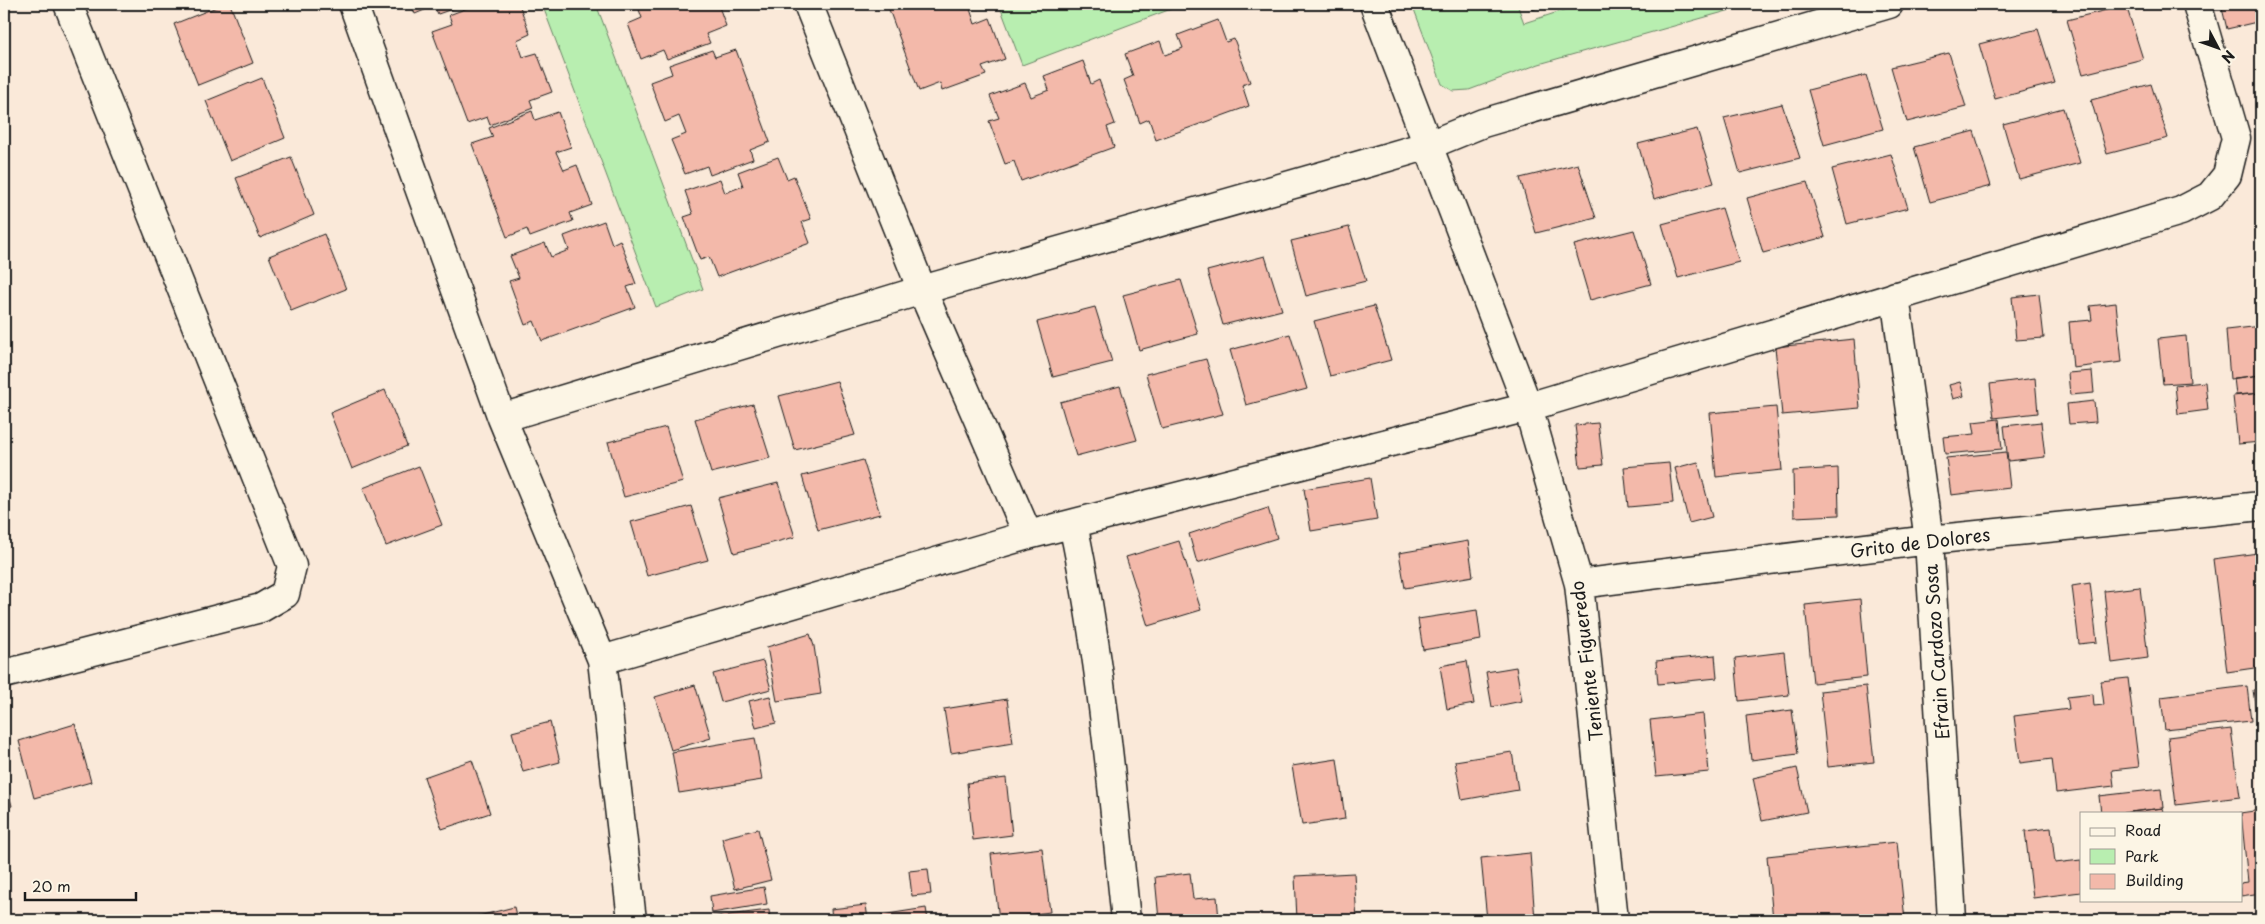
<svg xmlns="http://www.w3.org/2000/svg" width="2265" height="924" font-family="'Playpen Sans',sans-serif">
<rect width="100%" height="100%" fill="#fae9d9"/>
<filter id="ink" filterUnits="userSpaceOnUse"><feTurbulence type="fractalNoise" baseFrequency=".02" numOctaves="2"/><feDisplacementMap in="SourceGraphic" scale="10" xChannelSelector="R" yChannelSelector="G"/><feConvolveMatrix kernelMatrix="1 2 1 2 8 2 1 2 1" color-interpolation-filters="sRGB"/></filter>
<g filter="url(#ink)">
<path fill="#b8eeb0" stroke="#6a8566" d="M542,4H596L703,289L656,307Z
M999,4H1169L1171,9L1022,65Z
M1412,4H1517L1524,23L1583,4H1752L1539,64L1469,90L1453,91L1442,84Z"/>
<path fill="#f3b9aa" stroke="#1c1c1c" d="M224,4H230L253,63L198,85L174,24Z
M411,4H466L438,14L434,6L415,14Z
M478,4H494L495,8L506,4H519L530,34L517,40L523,57L537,53L552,92L530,100L533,108L490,125L487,117L467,124L432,31L452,24L449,15Z
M637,4H718L726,26L706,34L710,43L667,59L663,50L641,59L628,24L642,18Z
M887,4H975L969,6L975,24L990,18L1005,59L982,67L986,75L942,91L940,83L919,91Z
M1530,4H1550L1532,10Z
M2221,4H2261L2258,5L2261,21L2227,29Z
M2126,5L2143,59L2083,74L2067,20Z
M1218,20L1226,42L1234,39L1250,82L1242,85L1249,106L1156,140L1149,119L1140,123L1124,80L1133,76L1125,54L1160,41L1165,55L1183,48L1178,35Z
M2038,29L2055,83L1995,99L1979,44Z
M712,50L715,57L736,50L770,142L750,150L753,159L710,175L707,166L685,174L671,140L686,134L679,116L665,122L650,82L672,74L669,65Z
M1949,53L1966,107L1907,122L1891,67Z
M1083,61L1091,84L1099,80L1115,124L1107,127L1114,147L1021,181L1014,161L1005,164L989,121L999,118L990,96L1025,83L1031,97L1049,90L1044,76Z
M1866,75L1883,129L1824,145L1808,90Z
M262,78L285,138L230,161L206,101Z
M2151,84L2168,138L2107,154L2091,100Z
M1782,104L1800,158L1740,173L1724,118Z
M2063,108L2080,163L2019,179L2003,124Z
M532,111L535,120L558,112L571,147L556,152L564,170L577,165L592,205L570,213L573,221L530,237L527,229L507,237L472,144L493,137L489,128Z
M1697,129L1714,183L1654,199L1638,144Z
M1974,131L1991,186L1930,202L1914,147Z
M1891,154L1908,208L1847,224L1832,169Z
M291,157L314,215L260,238L236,178Z
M778,157L787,179L794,176L811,219L802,222L810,243L717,277L709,257L700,260L684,217L693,214L685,191L720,179L725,193L743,186L738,172Z
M1578,164L1596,218L1536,233L1520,178Z
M1807,182L1825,237L1763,253L1747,198Z
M1722,208L1739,262L1678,278L1662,224Z
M604,221L612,244L620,240L636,284L627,287L635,307L542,341L534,321L525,325L509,281L519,278L510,256L545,243L551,257L569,250L564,236Z
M1349,227L1366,281L1306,296L1291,241Z
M1634,230L1651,284L1590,300L1574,245Z
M324,234L346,289L291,311L269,256Z
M1265,256L1282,310L1223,325L1207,271Z
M1181,280L1198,334L1139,350L1123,295Z
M2039,294L2044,338L2016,340L2012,297Z
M2116,303L2122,362L2073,368L2069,322L2092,320L2090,306Z
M1374,306L1391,360L1330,376L1314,321Z
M1095,307L1112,362L1053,377L1037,322Z
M2261,326V375L2230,379L2226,330Z
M1290,334L1307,389L1246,405L1230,350Z
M2186,336L2190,382L2163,384L2158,339Z
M1854,339L1860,408L1782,415L1775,347Z
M1206,359L1223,414L1162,429L1146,374Z
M2092,371L2094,393L2070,395L2068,373Z
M2261,375V393L2236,395L2234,378Z
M2035,378L2038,413L1994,418L1990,384Z
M837,381L855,435L795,450L779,396Z
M1960,382L1964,396L1953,399L1949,385Z
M2205,382L2208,410L2178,414L2175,385Z
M1120,386L1137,440L1076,456L1060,402Z
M385,390L407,446L352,469L330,413Z
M2261,393V442L2238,444L2233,396Z
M2094,401L2096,422L2069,424L2067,404Z
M753,404L770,458L711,473L695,419Z
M1776,407L1782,470L1716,477L1710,413Z
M1999,419L2002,449L1945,454L1943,437L1975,434L1973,422Z
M2041,422L2045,457L2008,461L2004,426Z
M1598,423L1603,465L1580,467L1575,425Z
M666,427L683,482L624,497L608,442Z
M2006,452L2010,488L1951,495L1946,458Z
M863,460L880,514L818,530L802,476Z
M1698,462L1712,517L1689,523L1675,468Z
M1669,463L1673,503L1628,507L1624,467Z
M419,466L442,525L386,546L363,488Z
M1838,468L1839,515L1794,517L1793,471Z
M1370,478L1377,520L1311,531L1304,489Z
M778,483L795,537L734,553L718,498Z
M691,506L708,560L647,576L631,522Z
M1268,508L1277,538L1197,563L1189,534Z
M1179,541L1201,610L1148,626L1126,557Z
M1468,541L1473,576L1405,588L1399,553Z
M2258,553L2261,578V667L2227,672L2213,559Z
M2090,583L2097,642L2079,644L2072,586Z
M2140,587L2148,658L2112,663L2104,591Z
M1860,599L1867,677L1813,683L1805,605Z
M1477,610L1481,640L1423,650L1418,619Z
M810,634L814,646L821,694L777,701L767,647Z
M1784,652L1789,695L1739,701L1735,658Z
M1715,655L1717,678L1658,684L1656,661Z
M763,661L771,689L721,702L713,674Z
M1467,661L1474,704L1447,709L1440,666Z
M1516,667L1522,701L1492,707L1486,672Z
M2128,678L2139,767L2112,770L2114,786L2056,793L2052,759L2020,763L2014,716L2069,709L2067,697L2093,694L2094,706L2104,705L2101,681Z
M695,685L711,738L671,750L655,697Z
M1866,686L1874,762L1828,767L1820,691Z
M2247,686L2251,721L2165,730L2161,697Z
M2261,689V725H2258L2253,690Z
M770,696L776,723L756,728L749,701Z
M1007,699L1013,743L951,753L944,709Z
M1792,710L1798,754L1751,760L1746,716Z
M1703,714L1709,772L1656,777L1650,720Z
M550,722L560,762L523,772L512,732Z
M75,724L91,782L34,798L19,741Z
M2231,729L2240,797L2176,805L2168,737Z
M755,738L762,780L679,793L672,752Z
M1512,752L1518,790L1462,800L1455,761Z
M1337,759L1345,819L1302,825L1292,766Z
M472,760L490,813L442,829L424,777Z
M1797,768L1807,812L1762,821L1753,778Z
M4,775L12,806L4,808Z
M1006,778L1012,835L973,840L967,783Z
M2161,789L2163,808L2122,813H2101L2099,796Z
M2163,808L2164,813H2122Z
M2261,810V893L2241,896V883L2248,882L2241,813H2240Z
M2051,828L2055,863L2081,860V892L2033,898L2025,831Z
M758,829L771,880L735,889L722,838Z
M1897,842L1905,920H1773L1767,856Z
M1042,848L1050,912L999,919L991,854Z
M1530,853L1535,920H1487L1481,858Z
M928,869L931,894L912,896L909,871Z
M1190,873L1193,899L1217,897L1219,920H1159L1155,877Z
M1354,873L1357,920H1297L1295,876Z
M764,887L767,904L712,913L710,896Z
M866,905L868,920H832L831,909Z
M514,907L517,920H463Z
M926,908L928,920H882L881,915Z
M769,910L770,920H712V917Z"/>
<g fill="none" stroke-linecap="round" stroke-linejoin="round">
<defs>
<path id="minor" d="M353,4L502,418L602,660L632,920
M808,4L922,290L1028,535
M1374,4L1528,407L1579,584L1614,920
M1895,296L1929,540L1952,920
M502,418L922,290L1371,162L1429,145L1483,123L1889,4
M1073,524C1101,655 1112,787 1126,920
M1579,584L1929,540L2261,506
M602,660L1028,535L1528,407L2181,211L2210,196L2227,175L2236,138L2197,4
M4,674L261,608L285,594L292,566L68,4"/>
</defs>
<use href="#minor" stroke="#1c1c1c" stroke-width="31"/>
<use href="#minor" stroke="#fcf5e5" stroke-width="28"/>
</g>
</g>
<g text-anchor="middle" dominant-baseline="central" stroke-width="4" stroke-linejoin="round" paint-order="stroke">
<g font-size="18" fill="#1c1c1c" stroke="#fcf5e5">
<text transform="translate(1920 542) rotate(-7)">Grito de Dolores</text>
<text transform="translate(1936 652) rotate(-94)">Efrain Cardozo Sosa</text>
<text transform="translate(1586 661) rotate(-97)">Teniente Figueredo</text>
</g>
</g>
<rect width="2265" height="924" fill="none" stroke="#fcf5e5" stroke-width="20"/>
<rect x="10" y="10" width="2245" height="904" fill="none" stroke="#1c1c1c" stroke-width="2" filter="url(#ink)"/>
<rect x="2080" y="812" width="162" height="90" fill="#fcf5e5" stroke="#a29e95"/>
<rect x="2090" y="828" width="25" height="8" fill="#fcf5e5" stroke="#a29e95"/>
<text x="2125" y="836" font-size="15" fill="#1c1c1c">Road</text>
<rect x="2090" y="849" width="25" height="15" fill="#b8eeb0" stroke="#a29e95"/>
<text x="2125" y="862" font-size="15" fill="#1c1c1c">Park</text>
<rect x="2090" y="874" width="25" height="15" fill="#f3b9aa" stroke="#a29e95"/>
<text x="2125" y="886" font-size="15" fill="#1c1c1c">Building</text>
<g transform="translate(2218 48) rotate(131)" stroke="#fcf5e5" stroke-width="4" paint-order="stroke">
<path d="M0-4L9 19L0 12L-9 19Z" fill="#1c1c1c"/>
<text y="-8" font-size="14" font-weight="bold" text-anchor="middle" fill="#1c1c1c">N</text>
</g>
<path d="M25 892v8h111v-8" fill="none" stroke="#1c1c1c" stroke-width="2.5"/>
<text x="32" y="892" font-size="15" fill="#1c1c1c" stroke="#fcf5e5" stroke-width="4" paint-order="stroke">20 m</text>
</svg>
